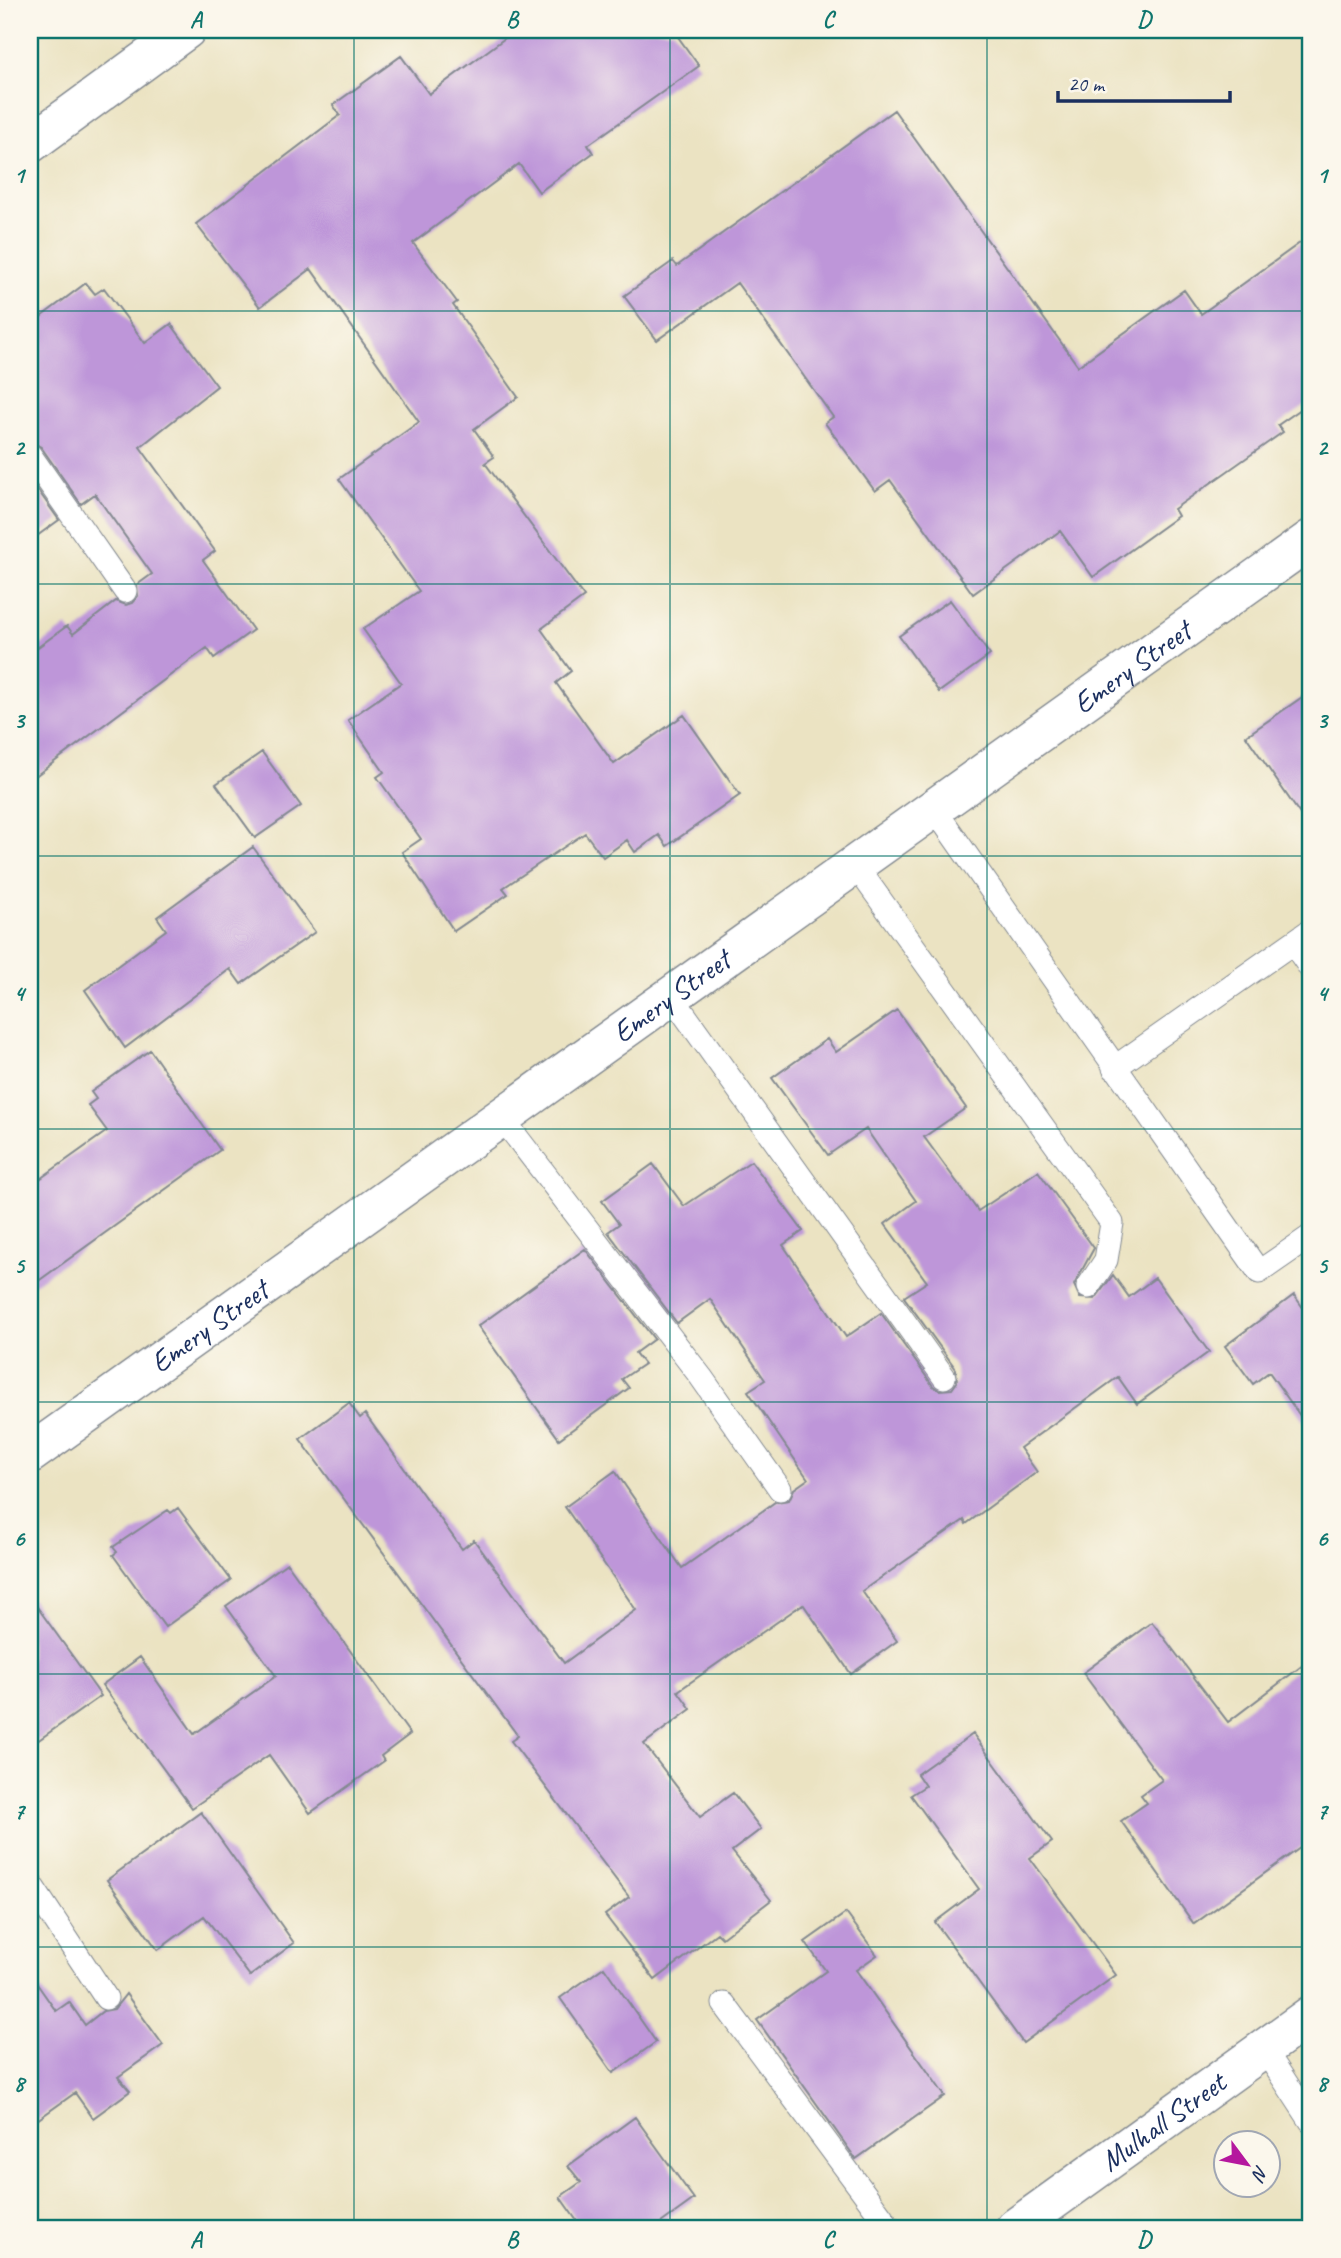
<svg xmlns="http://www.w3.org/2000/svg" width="1341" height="2258" font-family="Caveat,sans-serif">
<rect width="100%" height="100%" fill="#fbf7ec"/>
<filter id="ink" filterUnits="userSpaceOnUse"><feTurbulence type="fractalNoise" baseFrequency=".0143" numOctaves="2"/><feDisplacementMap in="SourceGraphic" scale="14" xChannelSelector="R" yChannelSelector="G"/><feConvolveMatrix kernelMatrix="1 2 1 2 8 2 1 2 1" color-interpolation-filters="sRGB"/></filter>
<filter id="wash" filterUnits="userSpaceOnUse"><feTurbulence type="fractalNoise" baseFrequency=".00686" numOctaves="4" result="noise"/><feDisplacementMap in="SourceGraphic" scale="28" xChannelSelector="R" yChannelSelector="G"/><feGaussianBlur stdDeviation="1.57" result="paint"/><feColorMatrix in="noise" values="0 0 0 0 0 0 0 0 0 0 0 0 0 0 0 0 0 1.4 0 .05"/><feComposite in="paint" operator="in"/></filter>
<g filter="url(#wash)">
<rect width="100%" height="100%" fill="#ebe3c2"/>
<g id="blocks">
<path fill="#be96d9" d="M516,30H673L699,66L588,145L593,153L539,192L519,164L413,243L457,302L453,305L518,397L474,429L494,457L485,463L584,597L541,629L571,671L556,683L614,764L684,715L740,795L667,846L659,835L635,852L627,840L603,857L585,833L503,888L508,894L454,931L402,852L421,839L377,777L384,772L348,720L401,683L363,629L419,591L339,479L419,422L311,269L260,307L196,224L340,115L333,105L401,56L429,94Z
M894,110L1078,366L1184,290L1201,314L1311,235V402L1278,425L1283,432L1174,509L1178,516L1093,577L1060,531L973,594L890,480L875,491L825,423L833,417L737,283L657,340L624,296L673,261L677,266Z
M86,283L95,294L104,288L145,343L171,324L217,386L140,447L215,551L203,560L253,630L214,658L207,648L30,780V653L67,626L73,634L116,601L126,605L132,603L138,596L137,585L152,574L95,494L81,504L41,447L30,441V325Z
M30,479L59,520L30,541Z
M950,600L990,655L939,692L899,636Z
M1311,691V830L1246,736Z
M262,752L301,806L255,838L216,784Z
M253,847L315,932L241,984L230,969L125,1048L85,990L166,930L157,917Z
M897,1010L966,1108L924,1137L978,1211L1038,1171L1094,1248L1074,1285L1080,1298L1095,1299L1113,1275L1129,1297L1155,1278L1209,1352L1137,1404L1118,1377L1020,1448L1037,1472L966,1524L964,1520L862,1591L897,1641L851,1674L803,1604L678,1691L691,1709L644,1744L700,1817L733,1793L761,1829L732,1851L771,1900L722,1938L717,1933L655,1980L605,1915L629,1897L511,1741L518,1736L300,1439L349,1403L360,1418L365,1414L462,1549L474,1540L564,1663L636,1610L565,1507L615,1471L682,1568L775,1502L789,1500L794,1489L808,1479L748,1391L765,1380L710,1299L677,1323L608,1232L619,1224L602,1201L653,1164L684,1206L751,1161L803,1231L783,1245L846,1337L881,1313L933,1386L939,1390L952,1389L957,1382L956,1369L904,1297L927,1282L885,1224L916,1201L866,1129L828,1155L772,1078L827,1039L836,1052Z
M150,1050L220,1150L30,1287V1186L107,1131L88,1105L96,1099L91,1092Z
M585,1249L654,1339L635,1353L644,1364L622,1379L629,1388L559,1439L478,1326Z
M1294,1295L1311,1319V1431L1269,1372L1253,1384L1225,1346Z
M178,1508L231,1580L165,1627L113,1555L117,1552L113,1547L168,1510L171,1513Z
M287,1563L410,1734L381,1756L384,1761L310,1813L269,1755L192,1808L102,1685L140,1657L194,1734L276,1676L226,1606Z
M30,1597L101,1696L30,1746Z
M1152,1622L1228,1722L1311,1659V1840L1194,1924L1121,1821L1147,1803L1141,1795L1162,1780L1083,1673Z
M973,1734L1052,1842L1030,1858L1116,1975L1023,2043L935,1922L979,1889L911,1795L925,1786L917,1774Z
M201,1812L294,1943L250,1976L204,1916L158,1950L107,1880Z
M846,1913L877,1955L856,1970L945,2096L856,2159L757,2020L826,1971L805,1942Z
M604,1967L656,2042L613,2073L560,1998Z
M30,1974L56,2011L69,2002L85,2025L103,2011L114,2009L126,1994L163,2045L118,2077L130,2091L93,2118L75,2093L30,2125Z
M635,2117L694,2199L654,2228H582L560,2197L581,2182L568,2166Z"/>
</g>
</g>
<g filter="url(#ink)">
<use href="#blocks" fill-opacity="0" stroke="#838990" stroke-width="2"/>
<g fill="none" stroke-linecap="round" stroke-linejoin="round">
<defs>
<path id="lane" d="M30,455L125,591
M935,810L1259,1272L1311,1236
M856,866L1112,1223L1106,1260L1088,1287
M1293,943L1311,969
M672,997L944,1377
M1114,1068L1311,930
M502,1118L701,1377L780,1489
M30,1883L106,1998
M724,2004L890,2228
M1264,2049L1311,2121"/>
<g id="street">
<path d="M30,144L186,30"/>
<path id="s1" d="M30,1454L1311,539"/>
<path id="s2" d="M1015,2228L1311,2015"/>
</g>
</defs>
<use href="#lane" stroke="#838990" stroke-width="25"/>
<use href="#street" stroke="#838990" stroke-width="41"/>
<use href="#lane" stroke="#fff" stroke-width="23"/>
<use href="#street" stroke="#fff" stroke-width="38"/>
</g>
</g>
<path fill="none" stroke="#0f766e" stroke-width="2" stroke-opacity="0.55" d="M354,30V2228M670,30V2228M987,30V2228M30,311H1311M30,584H1311M30,856H1311M30,1129H1311M30,1402H1311M30,1674H1311M30,1947H1311"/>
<g text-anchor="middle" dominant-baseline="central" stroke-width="5" stroke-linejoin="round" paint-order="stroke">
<g font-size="30" fill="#1b2f5e" stroke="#fbf7ec">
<text stroke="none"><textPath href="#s1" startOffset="1354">Emery Street</textPath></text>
<text stroke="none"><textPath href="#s1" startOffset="788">Emery Street</textPath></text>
<text stroke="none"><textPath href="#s1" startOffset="220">Emery Street</textPath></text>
<text stroke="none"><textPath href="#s2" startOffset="182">Mulhall Street</textPath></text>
</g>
</g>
<rect width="1341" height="2258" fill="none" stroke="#fbf7ec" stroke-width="77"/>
<g transform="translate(1247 2164) rotate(122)"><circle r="33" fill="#fbf7ec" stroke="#a1a7b3" stroke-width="2"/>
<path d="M0-5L12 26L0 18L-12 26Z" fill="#b5179e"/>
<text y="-10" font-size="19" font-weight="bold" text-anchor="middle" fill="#1b2f5e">N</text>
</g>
<path d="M1058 91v10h172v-10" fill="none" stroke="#1b2f5e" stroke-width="3.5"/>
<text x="1068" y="91" font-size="21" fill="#1b2f5e" stroke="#fbf7ec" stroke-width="5" paint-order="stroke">20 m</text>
<rect x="38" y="38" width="1264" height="2182" fill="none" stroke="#0f766e" stroke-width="2.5"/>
<g font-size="23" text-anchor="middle" font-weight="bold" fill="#0f766e">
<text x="196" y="27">A</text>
<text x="512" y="27">B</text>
<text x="828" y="27">C</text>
<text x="1144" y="27">D</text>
<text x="19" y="183">1</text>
<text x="1322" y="183">1</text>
<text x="19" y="455">2</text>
<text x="1322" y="455">2</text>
<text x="19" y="728">3</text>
<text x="1322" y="728">3</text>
<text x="19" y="1001">4</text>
<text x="1322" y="1001">4</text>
<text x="19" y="1273">5</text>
<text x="1322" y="1273">5</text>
<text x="19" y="1546">6</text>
<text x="1322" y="1546">6</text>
<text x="19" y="1819">7</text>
<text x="1322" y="1819">7</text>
<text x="19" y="2091">8</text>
<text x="1322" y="2091">8</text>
<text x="196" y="2247">A</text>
<text x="512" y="2247">B</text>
<text x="828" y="2247">C</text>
<text x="1144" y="2247">D</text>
</g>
</svg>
